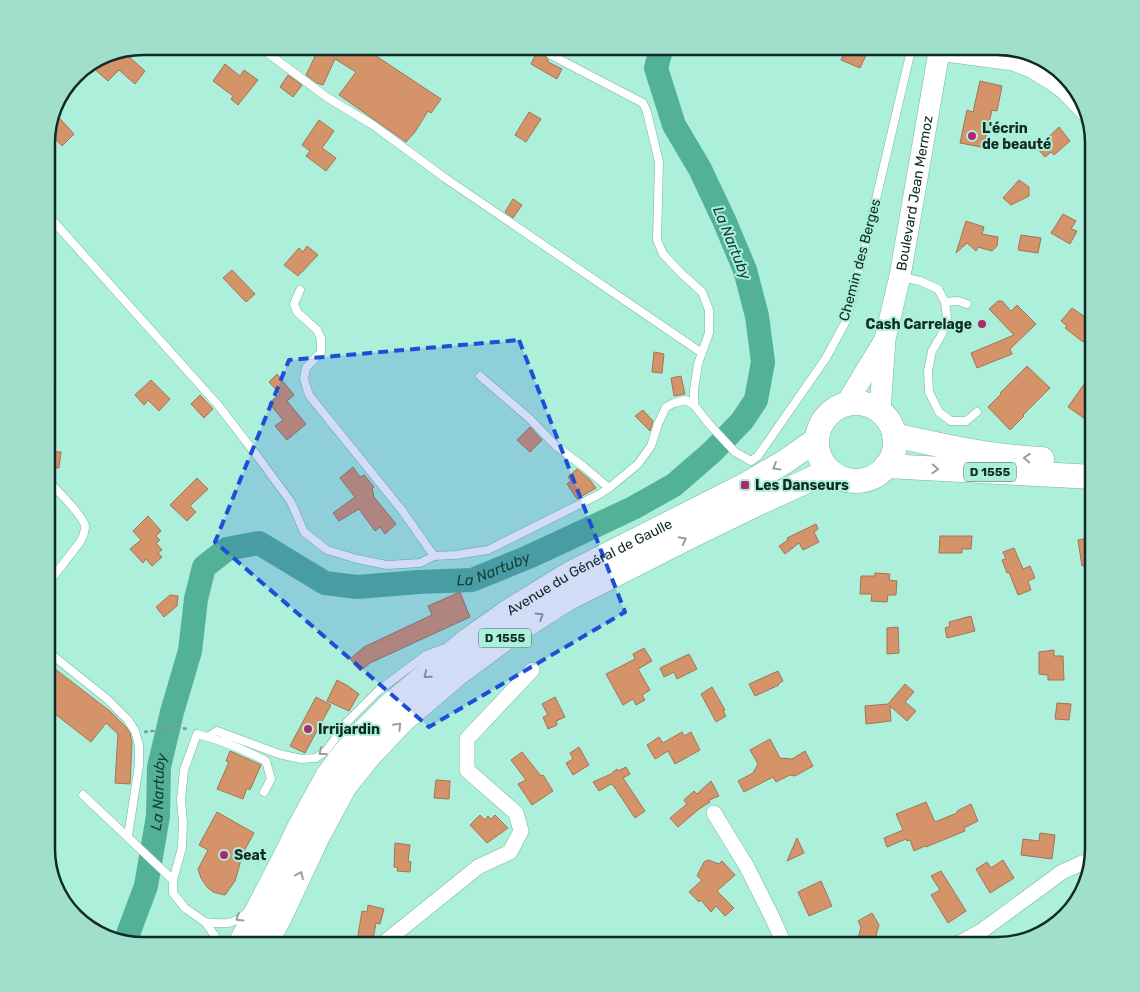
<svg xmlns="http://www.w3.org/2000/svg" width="1140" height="992" font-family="Rubik,sans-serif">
<rect width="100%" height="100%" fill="#acefda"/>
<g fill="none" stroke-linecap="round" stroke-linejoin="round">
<path stroke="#53b198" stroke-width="24" id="s1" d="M125,942L146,886L158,816L159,767L172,712L190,651L196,599L204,567L227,549L259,543L325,583L357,587L419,582L472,580L526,558L563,541L633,508L674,485L712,452L742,421L756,400L763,362L757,316L745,270L724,220L700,169L674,125L656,68L662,46"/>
</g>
<path fill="#d59369" stroke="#a37456" d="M320,46H361L441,99L431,113L428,111L415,132L406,142L339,95L356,72L335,59L323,85L317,83L306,75Z
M847,46H859L868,51L860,68L841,60Z
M537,52L546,57L548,60V62L562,69L557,79L531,64Z
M125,53L145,71L135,84L119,70L108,81L91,66Z
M225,64L240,76L244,70L258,80L238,105L231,99L233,96L213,81Z
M288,75L302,85L293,97L280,87Z
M980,81L1002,86L997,111L992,110L985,140L983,139L981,147L960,143L967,110L973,112Z
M53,111L74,134L62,146L48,131Z
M529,112L541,119L526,142L515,135Z
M319,120L334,131L322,148L336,158L326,171L306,156L310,151L302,145Z
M1059,127L1070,141L1054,155L1051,152L1045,157L1037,148Z
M1019,180L1029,187V196L1011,205L1003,198Z
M513,199L522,205L513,218L505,212Z
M1063,214L1076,221L1071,229L1077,231L1070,244L1051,233Z
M966,221L984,227L982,234L998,237L997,246L992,251L978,247L976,251L967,243L956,253Z
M1021,235L1041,238L1038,253L1018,250Z
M307,246L318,255L298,276L284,265L299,248L303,252Z
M232,270L255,294L246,302L223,278Z
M998,301H1002L1011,311L1017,305L1036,324L1010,349L1012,354L977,368L971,353L1014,335L989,309Z
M1072,308L1094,323V329L1083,342L1065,328L1067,326L1061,321Z
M654,352L664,354L662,373L652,372Z
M1027,366L1050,388L1023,415L1024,416L1010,430L988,407L1001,394L1000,393Z
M277,374L294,395L287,401L306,424L287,440L275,426L283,420L269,403L280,394L269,382Z
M681,376L685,394L674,396L671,378Z
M151,380L170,399L159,411L148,400L144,405L135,395Z
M1087,380L1094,384V425L1068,407Z
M200,395L213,409L204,418L191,404Z
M643,410L653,421L650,431L635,416Z
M530,427L542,440L530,452L517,440Z
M46,451L61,452L59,468L46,467Z
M353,467L360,477L364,475L374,487L372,488L374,497L396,524L385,534L380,527L375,531L359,509L339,521L333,513L355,497L340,478Z
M577,469L590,480L596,488L577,499L567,484L571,481L568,477Z
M197,478L208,489L190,506L196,512L187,521L170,505Z
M148,516L161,531L156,536L160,540L156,543L162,550L158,553L162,557L152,566L146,559L143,563L130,549L141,540L133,531Z
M816,524L818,529L814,532L819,542L803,550L799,543L785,554L779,546L788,540L787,538Z
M940,536H972L971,549H962V553H939Z
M1094,537V564L1082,566L1078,540Z
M1014,548L1023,569L1030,566L1035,578L1028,581L1031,590L1018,595L1009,572L1007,573L1002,560L1006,559L1003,552Z
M875,573L890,574L889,580L897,581L896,595H888L887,602L871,601L872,594H860L861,576H875Z
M460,592L470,617L370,663L360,671L350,659L364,647L432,615L428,606Z
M170,595L178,596L177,606L164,617L156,607Z
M971,616L975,631L947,638L945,628L950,626L949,622Z
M898,627L899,653L887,654V628Z
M644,648L652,661L638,669L650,690L642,695L645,700L636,705L633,699L623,705L606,674L635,659L633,654Z
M1054,650V656H1063L1064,680H1048V675L1039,674V652Z
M689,654L697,669L677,679L674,672L664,677L660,668Z
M46,662L111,712L126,727L130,733L132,743L130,784L115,783L118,734L106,723L91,742L46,707Z
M778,671L783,681L778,684L779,685L755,696L749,684Z
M337,680L348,686L359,694L349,711L327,701Z
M905,684L914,692L905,702L916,711L907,721L890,706L891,721L866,724L865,706L888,704Z
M712,687L725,710L723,711L726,716L716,722L701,694Z
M316,697L331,705L305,753L290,746Z
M555,697L565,717L556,721L557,725L548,729L543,717L548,715L542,704Z
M1057,703L1071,704L1069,720L1055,719Z
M682,732L684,736L691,732L700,750L675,764L668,751L655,759L647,745L659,737L663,743Z
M770,739L780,758L792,759L805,751L813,766L795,776L790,775L776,782L773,777L744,792L738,781L753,773L758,764L750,750Z
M579,747L589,765L573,775L566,763L573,759L570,753Z
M230,751L261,765L250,790L247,788L243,799L217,789L229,762L226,761Z
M522,752L541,776L543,775L553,791L532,805L518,784L526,780L511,760Z
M626,767L630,774L623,778L645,811L635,818L613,785H612L611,784L599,791L593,782L611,774L617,769L618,771Z
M436,780L450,781L449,799L434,798Z
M711,781L719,796L709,800L710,802L699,809L678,827L670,818L687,804L684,800L694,791L697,794Z
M926,802L935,822L957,813V811L971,804L978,821L964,828L965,831L926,847L925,846L914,851L910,840L907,841L906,839L887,847L884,838L903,830L896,814Z
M217,812L254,833L243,853L235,881L225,895L213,892L207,887L201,878L198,869L208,850L199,845Z
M480,815L485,820L488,816L491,819L495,815L508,828L487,843L470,825Z
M1040,833L1055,835L1052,859L1021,855L1023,839L1039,841Z
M797,838L804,853L787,861Z
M395,843L410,845L408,861L411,862L410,872L397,871L398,868L394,867Z
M708,860L719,864L722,861L735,875L717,891L734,908L725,916L716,906L711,912L701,900L699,902L689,892L702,880L697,876L704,862Z
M1003,860L1014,878L990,893L976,869L987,862L991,868Z
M941,871L966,911L948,923L931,895L940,890L931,876Z
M821,881L832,906L809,916L798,892Z
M368,905L384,909L380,924L376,923L373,939L370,938L369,943L357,941L362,911L367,912Z
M872,913L879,925L873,946H856L861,927L858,921Z"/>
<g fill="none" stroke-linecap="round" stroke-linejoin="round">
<defs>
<path id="service" d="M258,46L328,98L373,125L445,178L702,353
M551,55L643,103L647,112L659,162L657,240L663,254L682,274L702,292L709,310V333L698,364L694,390V405L709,424L735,452L751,461L758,456L826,358L846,321L862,259L912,46
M1013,63L1023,51
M46,213L218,405L258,457L291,502L304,532L327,550L357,559L387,565L420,563L434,556L455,555L488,550L598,495L609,488L638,464L651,446L658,424L666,407L674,403L686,400L694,405
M902,277L920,281L938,289L945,302L947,318L942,334L932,351L928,371L929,392L939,412L951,421H966L977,412
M300,290L294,304L297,312L317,330L321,338V352L306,368L304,379L309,395L401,509L434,556
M945,302L958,301L967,304
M480,376L529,418L556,446L584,467L609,488
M46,586L80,542C83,537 85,532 85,526C83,515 55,488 46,479
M46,650L107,699L128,720L135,731L139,745V765L128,836
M208,737L217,731L279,754L301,759L316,758L326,751L347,722L378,691L426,655L445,648
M83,795L173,880V893L185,908L205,922L215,936L220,946
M173,880L182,848L183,822L181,800L184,770L197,734C221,740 245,750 266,761L271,779L264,792
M205,922C222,924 233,926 246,913"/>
<path id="minor" d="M938,53L1013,63L1031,70L1049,81L1064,92L1089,118
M714,813L747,867L772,917L785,946
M380,946L478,867L510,852L521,831L516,813L467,770V739L532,670
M954,946L983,930L1062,872L1082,863L1090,862"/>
<g id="secondary">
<path d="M846,404L883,343"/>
<path id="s2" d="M880,411L885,339L900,276L940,46"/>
</g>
<g id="primary">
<circle cx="856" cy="442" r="39"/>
<path d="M894,435C942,446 992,457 1042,459"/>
<path d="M886,466L1094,477"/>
<path id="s3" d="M239,946L288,851L300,826L328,775L354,741L390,705L468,640L509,611L571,573L745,485L786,461L816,440"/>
<path d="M264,946L279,919L319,834L345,786L370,755L403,720L456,675L507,637L567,599L691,536L757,504L822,474H833"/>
</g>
</defs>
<use href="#service" stroke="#76b7a3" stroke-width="9"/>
<use href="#minor" stroke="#76b7a3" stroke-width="16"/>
<use href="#secondary" stroke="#76b7a3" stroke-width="22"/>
<use href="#primary" stroke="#76b7a3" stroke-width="25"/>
<path stroke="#6fa293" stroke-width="2.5" stroke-dasharray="4 2.5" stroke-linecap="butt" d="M144,732L181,728L188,729"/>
<use href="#service" stroke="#fff" stroke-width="8"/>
<use href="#minor" stroke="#fff" stroke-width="15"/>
<use href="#secondary" stroke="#fff" stroke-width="21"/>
<use href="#primary" stroke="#fff" stroke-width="24"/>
</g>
<defs><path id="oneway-chevron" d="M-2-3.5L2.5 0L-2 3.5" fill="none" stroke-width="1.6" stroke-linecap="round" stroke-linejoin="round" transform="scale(1.25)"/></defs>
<g stroke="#93a09c">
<use href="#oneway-chevron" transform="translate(1027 458) rotate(-176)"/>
<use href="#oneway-chevron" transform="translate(776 467) rotate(149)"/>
<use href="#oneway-chevron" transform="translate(935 469) rotate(3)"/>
<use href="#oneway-chevron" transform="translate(683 540) rotate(-27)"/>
<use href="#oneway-chevron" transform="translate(540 616) rotate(-32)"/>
<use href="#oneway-chevron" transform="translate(427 675) rotate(140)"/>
<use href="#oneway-chevron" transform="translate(398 726) rotate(-46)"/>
<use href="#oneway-chevron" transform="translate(322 752) rotate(142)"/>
<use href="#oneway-chevron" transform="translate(300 875) rotate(-65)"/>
<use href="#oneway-chevron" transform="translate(239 918) rotate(148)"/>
</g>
<path fill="#1d4ed8" fill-opacity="0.2" stroke="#1d4ed8" stroke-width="4" stroke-dasharray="10 6" stroke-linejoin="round" d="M519,340L625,612L429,727L215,542L289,360Z"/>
<g fill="#ad286f" stroke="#acefda" stroke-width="2">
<circle cx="972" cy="136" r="5"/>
<circle cx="982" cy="324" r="5"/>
<rect x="740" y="480" width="10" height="10" rx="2.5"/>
<circle cx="308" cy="729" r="5"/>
<circle cx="224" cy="855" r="5"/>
</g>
<g text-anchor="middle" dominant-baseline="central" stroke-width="4" stroke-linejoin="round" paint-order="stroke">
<g fill="#acefda" stroke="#3f665b" stroke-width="1">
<rect x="964" y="462.5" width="52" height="19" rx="4"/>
<rect x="479" y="628.5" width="52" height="19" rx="4"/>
</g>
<g font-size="12" font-weight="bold" fill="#102b24">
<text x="990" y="472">D 1555</text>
<text x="505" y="638">D 1555</text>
</g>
<g font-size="14" font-weight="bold" fill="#102b24" stroke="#acefda" text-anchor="start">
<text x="982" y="128">L'écrin<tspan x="982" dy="16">de beauté</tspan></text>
<text x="972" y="324" text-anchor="end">Cash Carrelage</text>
<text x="755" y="485">Les Danseurs</text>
<text x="318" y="729">Irrijardin</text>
<text x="234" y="855">Seat</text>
</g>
<g font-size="14" fill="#102b24" stroke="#acefda">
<text stroke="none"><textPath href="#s2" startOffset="221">Boulevard Jean Mermoz</textPath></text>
<text transform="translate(860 260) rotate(-75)">Chemin des Berges</text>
<text stroke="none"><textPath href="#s3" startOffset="530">Avenue du Général de Gaulle</textPath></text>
</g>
<g font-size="15" font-style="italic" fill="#153f34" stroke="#acefda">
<text transform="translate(732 243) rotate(68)">La Nartuby</text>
<text stroke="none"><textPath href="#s1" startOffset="695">La Nartuby</textPath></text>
<text stroke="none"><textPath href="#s1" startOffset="155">La Nartuby</textPath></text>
</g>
</g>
<path d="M0 0H1140V992H0ZM143 55H997A88 88 0 0 1 1085 143V849A88 88 0 0 1 997 937H143A88 88 0 0 1 55 849V143A88 88 0 0 1 143 55Z" fill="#a0dfcb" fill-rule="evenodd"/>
<path fill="none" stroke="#102b24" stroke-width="2.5" d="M143 55H997A88 88 0 0 1 1085 143V849A88 88 0 0 1 997 937H143A88 88 0 0 1 55 849V143A88 88 0 0 1 143 55Z"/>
</svg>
